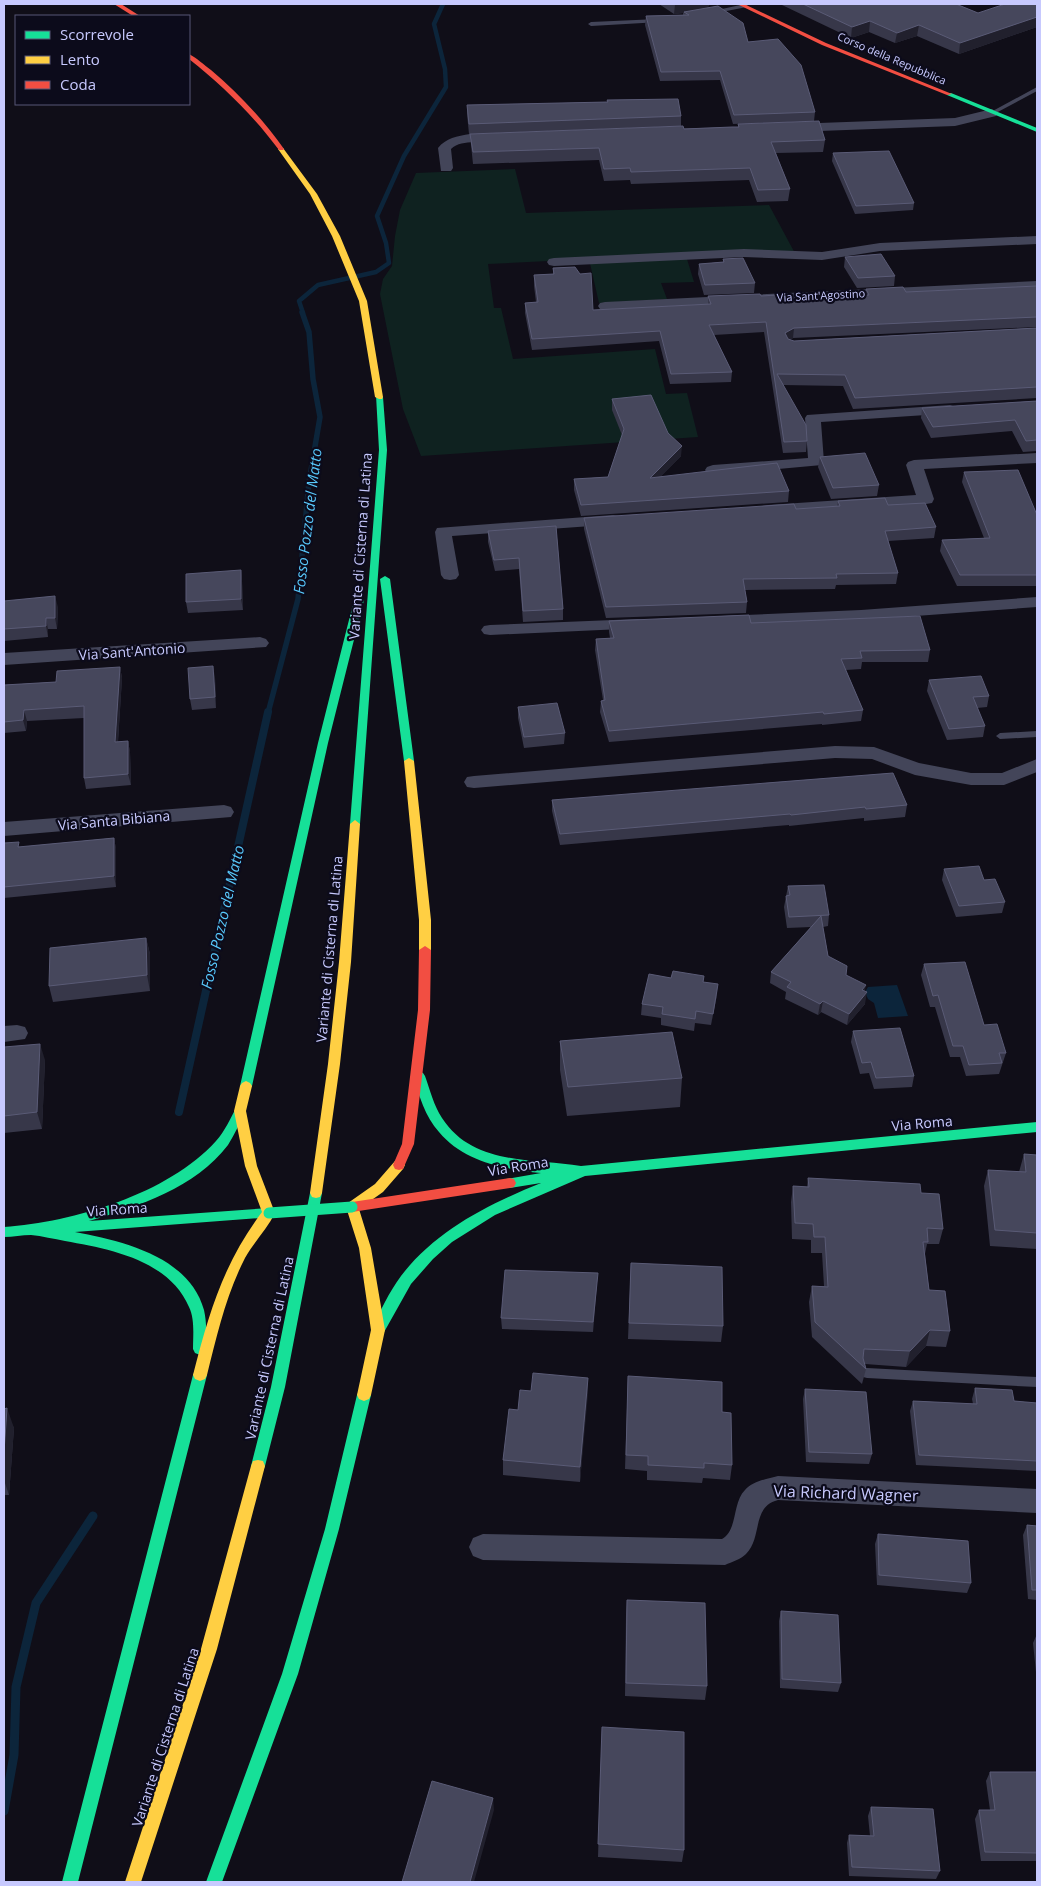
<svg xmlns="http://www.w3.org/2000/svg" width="1041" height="1886" font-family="'Open Sans',sans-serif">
<rect width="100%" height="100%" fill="#100e18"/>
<path fill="#0f2220" d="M515,169L526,213L769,205L797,257L766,255L687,259L694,282L661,283L667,299L599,303L589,259L488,264L494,308H501L513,359L655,349L666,394L687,393L698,437L421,456L403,409L380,294L383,279L392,266L395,236L400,210L416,173Z"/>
<path fill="#0c253b" d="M897,985L908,1016L878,1018L874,1003L868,999L865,992L868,987Z"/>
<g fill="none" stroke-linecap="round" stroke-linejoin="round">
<path stroke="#0c253b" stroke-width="4.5" d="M303,313L299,301L318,285L376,272L389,263L386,243L377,216L404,156L446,87L445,69L434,24L443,4"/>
<path stroke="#0c253b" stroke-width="5.5" d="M268,713L298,599L309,482L320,417L313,379L309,332L302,312"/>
<path stroke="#0c253b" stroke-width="8" d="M179,1112L268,712"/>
<path stroke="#0c253b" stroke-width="9" d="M4,1811L14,1755L16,1687L36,1603L93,1516"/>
<path fill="#434559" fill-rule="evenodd" d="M745,4L748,6L747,7L711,14L708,12Z
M658,19L661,21L660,22L591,26L588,24L591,22Z
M1037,87V91L994,114L989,113Z
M1037,731V737L1000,739L996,736L1000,733Z
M867,1368L1037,1377V1387L867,1378L863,1377L861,1373L863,1369Z"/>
<path fill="#434559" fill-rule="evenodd" d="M992,109L998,113L996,116L955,126L792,132L786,128L792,124L955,118Z
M470,134H499L505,138C495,149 466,135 451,149L453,168L451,171H441L438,148C446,138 457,136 470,134Z
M1037,236V244L880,251L822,260L744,257L554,266L549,265L547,262L549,259L554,258L744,249L822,252L880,243Z
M1037,281V289L605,310L600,309L598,306L600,303L605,302Z
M950,405L956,407L958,410L956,413L821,422L824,462L822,465L713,475L707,473L705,470L707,467L713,465L808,458L805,418L807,415Z
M1037,453V463L924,469L934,499L932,503L926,504L768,515L762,514L760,510L762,506L768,505L916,495L906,465L908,462L914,460Z
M613,515L619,516L621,520L619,524L452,536L459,575L456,579L450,580L444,579L441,575L435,532L437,528Z
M1037,597V607L861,620L721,626L715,625L712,621L715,617L721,616L861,610Z
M638,619L644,620L647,624L644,628L490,635L484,634L481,630L484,626L490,625Z
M260,637L266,639L269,643L266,647L4,665V653Z
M835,746L874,747L919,763L971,773H1002L1037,759V772L1004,785H971L915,775L872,759L835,758L474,788L467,787L464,782L467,777L474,776Z
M224,805L231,807L234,812L231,817L4,836V822Z
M17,1025L25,1027L28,1033L25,1039L4,1042V1026Z
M778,1476L1037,1489V1513L778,1500C751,1507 763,1537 746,1554C741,1559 732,1562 725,1565L483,1560L473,1556L469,1547L473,1538L483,1534L722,1539C738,1530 732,1503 745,1490C753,1481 767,1479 778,1476Z"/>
<path fill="#16e098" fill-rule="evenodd" d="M947,93H951L1037,128V132L947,95Z
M376,395H379L383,397L387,450L360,824L355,828L350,824L379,450Z
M385,576L390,579L414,761L409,764L404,761L380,579Z
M359,597L364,600L328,743L252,1086L250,1089H242L240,1086L318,743L354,600Z
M419,1071L423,1073L425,1076C430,1090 434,1106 442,1118C473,1166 533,1158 581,1166L1037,1122V1132L585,1176L495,1215L452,1242L433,1259L411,1284L383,1334L378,1336L373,1334L371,1330C380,1312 389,1292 401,1276C436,1230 489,1204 541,1183L510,1188L506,1187L504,1183L506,1179L541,1173C504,1169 464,1162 439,1132C425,1117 419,1095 413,1076L415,1073Z
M240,1106L244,1108L246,1111C240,1122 235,1134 228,1145C195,1188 139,1206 89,1221L269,1208L274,1209L275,1213L274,1217L75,1232C122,1241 189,1256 204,1310C207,1323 206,1336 207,1349L205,1353L200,1355L195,1353L193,1349C193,1336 195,1319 189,1307C169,1260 110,1249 65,1241C54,1239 42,1236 31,1235C22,1235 13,1237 4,1237V1227C74,1222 168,1194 216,1141C225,1131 230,1119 236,1108Z
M316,1188L320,1189L322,1193L285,1387L265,1466L263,1471L258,1472L253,1471L251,1466L271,1387L310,1193L312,1189Z
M200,1369L205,1371L207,1375L78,1882H62L193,1375L195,1371Z
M364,1389L369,1391L371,1395L339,1529L298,1674L222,1882H206L282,1674L325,1529L357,1395L359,1391Z"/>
<path fill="#ffcf43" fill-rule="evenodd" d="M279,148H283L317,194L340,236L367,301L383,397L382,399H379L375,397L359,301L332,236L310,194L278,149Z
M409,758L414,761L431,920V950L425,954L419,950V920L404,761Z
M355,820L360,824L351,962L340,1064L322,1193L320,1197L316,1198L312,1197L310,1193L328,1064L339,962L350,824Z
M246,1081L250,1083L252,1086L246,1111L257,1166L275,1213C267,1229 254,1242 245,1258C226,1295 217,1335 207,1375L205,1379L200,1381L195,1379L193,1375C209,1313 223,1264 262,1212L245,1166L234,1111L240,1086L242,1083Z
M399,1160L403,1161L405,1165L403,1169L383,1192L359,1209L371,1248L385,1330L371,1395L369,1399L364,1401L359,1399L357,1395L371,1330L359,1248L346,1207L348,1203L375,1184L395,1161Z
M258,1460L263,1461L265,1466L217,1649L141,1882H125L201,1649L251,1466L253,1461Z"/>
<path fill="#f24e42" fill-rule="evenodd" d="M114,4H121L140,16H133Z
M737,4H744L826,43L952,94L947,95L822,45Z
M189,54C197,58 204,65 211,70C238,93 263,119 284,149L283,150H279C253,115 223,86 189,59Z
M425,946L431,950L430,1010L414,1144L403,1169L399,1170L395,1169L393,1165L402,1144L418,1010L419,950Z
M510,1178L514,1179L516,1183L514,1187L510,1188L352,1212L348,1211L346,1207L348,1203L352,1202Z"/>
<path stroke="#16e098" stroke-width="11" d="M269,1213L352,1207"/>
</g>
<path fill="#373749" d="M659,4H709L708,7L748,42L815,112L814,121L733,124L720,80L660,81L645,25L646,16L683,15V13L674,14Z
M782,4H956L978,13L1037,4V27L959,54L917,36L895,43L869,32L851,38L782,5Z
M607,100L681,116V126L469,134L467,114V105L607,102Z
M738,124L825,140L823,152L776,153L790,189L788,201L757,202L749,180L631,184L630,180L604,181L599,160L473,164L471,145L470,134L738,127Z
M833,153L914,203L913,210L855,214L832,161Z
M845,257L895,276L894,286L857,288L844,267Z
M723,259L755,283L754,293L704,295L698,274L699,264L723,262Z
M553,268L593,310L708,304V296H761L779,299L865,295L866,289L906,292L1037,286V327L793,338L790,340L794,341L1037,328V398L853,409L843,386L783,385L807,441L806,452L783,453L764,332L714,335L732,372L731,382L670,384L659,341L532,350L525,313V303L536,302L534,286V275L553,274Z
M612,399L668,433L681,456L661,476L789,491L788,502L581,516L574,490V479L608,477L622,435L612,410Z
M1037,401V451L1023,452L1012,431L931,438L921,418L922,408Z
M820,457L879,485L877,496L831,499L818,467Z
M964,472L1037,515V586H957L940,551L942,540L984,538L962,482Z
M838,501L888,505L936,527L934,538L888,541L898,573L896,584L836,585L835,589L745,590L747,602L746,613L606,618L584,529V518L796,509L837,506Z
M556,526L563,609V620L523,622L519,569L495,571L488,542V531Z
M241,570L242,581L243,610L188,613L186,602Z
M4,601L58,607L57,629H48V637L4,641Z
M609,621L751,623L930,650L928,662H862L861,669L846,670L863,710L861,721L822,725V724L609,742L600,712L601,701L603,700L595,650L596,639L610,638L609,632Z
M120,667L122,678L118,742L128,741L130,752L131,785L86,789L84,778V718L27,721L26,731L4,733V685L56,682Z
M215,677L216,708L192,710L190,699Z
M929,680L989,696L987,707L977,708L985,726L983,737L947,740L927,691Z
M518,707L565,733L564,744L524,748L518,718Z
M552,800L907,805L905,817L864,821V818L789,826V825L560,845L552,811Z
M114,838L116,849V887L4,898V843L20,847Z
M944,869L984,880L1005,902L1002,913L956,917L942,880Z
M788,886L829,915L828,926L823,927L828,956L846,975L865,991V1004L847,1025L821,1012L818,1015L785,999L786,992L770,983L771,972L811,927L787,928L784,907Z
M146,938L150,954V991L53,1002L49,986Z
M924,964L984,1025L1006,1053L999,1074L966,1076L960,1057H950L935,1007H930L921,975Z
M704,976L703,982L717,995L711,1025L695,1023L694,1031L661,1025V1018L641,1015L642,1004L671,978Z
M853,1031L914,1076L912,1087L874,1089L869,1073L860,1074L851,1042Z
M560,1041L682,1078L680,1107L567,1116L560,1070Z
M4,1047L45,1060L42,1129L4,1133Z
M1024,1154L1037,1155V1249L990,1246L984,1186L988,1170L1019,1172Z
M808,1178L921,1193L943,1229L939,1244H927L925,1254L929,1290L950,1331L946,1347L926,1346L906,1367L865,1364L866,1369L862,1384L812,1337L809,1302L812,1286H824L822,1253H811V1240L792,1239L791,1202L793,1186L807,1187Z
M631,1263L723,1326L721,1342L628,1339Z
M597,1284L593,1332L502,1329L501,1318Z
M628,1376L722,1412L732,1465L730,1480L703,1478L702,1483L647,1480V1471L625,1469Z
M588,1378L580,1482L503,1475V1460L518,1410L531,1391Z
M975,1388L1014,1401L1037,1403V1471L916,1465L910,1411L913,1401L973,1404L972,1399Z
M805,1389L872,1454L869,1464L806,1462L803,1399Z
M4,1409L14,1428L9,1495H4Z
M1027,1525L1037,1526V1600L1028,1599L1023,1535Z
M878,1534L971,1583L967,1593L877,1585L875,1544Z
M627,1600L707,1686L705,1700L625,1696L626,1614Z
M781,1611L841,1683L838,1692L780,1688L779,1621Z
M1037,1634V1682L1033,1643Z
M602,1727L684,1850L682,1862L598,1857Z
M990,1772H1037V1861H981L975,1819L979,1810H990L986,1781Z
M871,1807L940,1871L936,1879L849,1876L847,1843L849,1835L870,1836L868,1816Z"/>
<path fill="#21202d" d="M683,4H709L708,8L684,12L683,13L674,14L675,5Z
M1037,17V27L959,54L960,43Z
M870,21L869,32L851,38L852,27Z
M919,25L917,36L895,43L897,33Z
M794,328L793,338L784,344L785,333Z
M682,446L681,456L649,489L650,478Z
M241,570L242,581L243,610L241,599Z
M55,596L58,607L57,629L55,618Z
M46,618L48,629V637L46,626Z
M213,666L215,677L216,708L215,697Z
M120,667L122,678L117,754L115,742Z
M24,710L27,721L26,731L23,720Z
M128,741L130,752L131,785L128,774Z
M114,838L116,849V887L114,876Z
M146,938L150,954V991L147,975Z
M718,984L717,995L711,1025L713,1014Z
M866,985L864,996L862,990Z
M867,992L865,1004L847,1025L849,1014Z
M823,1001L821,1012L818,1015L820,1004Z
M40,1044L45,1060L42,1129L37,1112Z
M930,1330L926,1346L906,1367L910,1351Z
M588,1378V1394L580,1482V1467Z
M7,1408L14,1428L9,1495L4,1480V1452Z
M493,1798L494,1810L474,1882H470Z"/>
<path fill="#46475c" stroke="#5a5b76" d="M803,4H956L978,13L1005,4H1037V17L960,43L919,25L897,33L870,21L852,27Z
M718,6L743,23L748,42L778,39L801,65L815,112L734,115L720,71L661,72L646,16L689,15L684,12Z
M678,99L681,116L469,124L467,105L608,102L607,100Z
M819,121L825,140L771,142L790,189L758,190L750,168L631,172L630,168L604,169L599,148L473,152L470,134L683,126L684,129L732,127H739L738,124Z
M889,151L914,203L856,206L833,153Z
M881,254L895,276L858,278L845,257Z
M743,258L755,283L705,285L699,264L724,262L723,259Z
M575,267L580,274L591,273L593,310L711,304L708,296L760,294L761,296L777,295L779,299L869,295L866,289L903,287L906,292L1037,286V317L794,328L785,333L788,339L794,341L1037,328V387L855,398L845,375L777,374L806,425L807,441L784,442L766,322L709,325L732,372L671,374L660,331L532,339L525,303L538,302L534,275L554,274L553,268Z
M651,395L668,433L682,446L650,478L777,463L789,491L581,505L574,479L608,477L624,429L612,399Z
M1037,401V440L1026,441L1015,420L933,427L922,408Z
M865,453L879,485L833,488L820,457Z
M1018,470L1037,515V575H960L942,540L990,538L964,472Z
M885,498L888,505L925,503L936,527L885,531L898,573L836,574L837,578L743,579L747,602L606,607L584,518L794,504L796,509L840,506L838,501Z
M556,526L563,609L523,611L519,558L494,560L488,531Z
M241,570V599L186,602V574Z
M55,596V618H46V626L4,629V601Z
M749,615L751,623L920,616L930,650L860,651L862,658L841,659L863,710L824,714L823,712L609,731L601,701L605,700L596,639L614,638L609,621Z
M213,666L215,697L190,699L188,668Z
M120,667L115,742L128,741V774L84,778V706L24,710L23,720L4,722V685L56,682L57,671Z
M981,676L989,696L973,697L985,726L949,729L929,680Z
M557,703L565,733L524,737L518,707Z
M893,773L907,805L866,809L865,807L791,815L790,814L560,834L552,800Z
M114,838V876L4,887V843L19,842L18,847Z
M979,866L984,880L995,879L1005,902L959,906L944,869Z
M824,885L829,915L789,917L786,896L790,895L788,886Z
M821,916L828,956L847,966L846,975L866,985L862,990L867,992L849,1014L823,1001L820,1004L787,987L791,982L771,972Z
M146,938L147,975L49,986L50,948Z
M965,962L984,1025L997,1024L1006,1053H999L1002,1063L969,1065L963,1046H953L938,995L933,996L924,964Z
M673,971L704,976L703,982L718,984L713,1014L696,1011L695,1019L662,1014L663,1007L642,1004L649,974L671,978Z
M900,1028L914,1076L876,1078L871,1062L862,1063L853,1031Z
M672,1032L682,1078L568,1087L560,1041Z
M40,1044L37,1112L4,1116V1047Z
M1024,1154L1037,1155V1233L995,1230L988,1170L1026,1172Z
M808,1178L920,1184L921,1193L939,1194L943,1229L927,1228L928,1242H923L929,1290L945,1291L950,1331L930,1330L910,1351L864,1349L863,1358L866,1369L815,1322L812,1286L828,1287L825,1237H814L813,1224L795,1223L793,1186L809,1187Z
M631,1263L722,1267L723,1326L629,1323Z
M505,1270L598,1273L593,1322L501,1318Z
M533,1373L588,1378L580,1467L503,1460L509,1409L518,1410L520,1390L531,1391Z
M628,1376L722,1382V1412L731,1413L732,1465L704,1463V1468L648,1465V1456L626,1455Z
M975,1388L1012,1390L1014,1401L1037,1403V1461L919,1455L913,1401L977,1404Z
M805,1389L866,1392L872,1454L809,1452Z
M7,1408L4,1452V1409Z
M1027,1525L1037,1526V1590H1032Z
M878,1534L968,1541L971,1583L879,1575Z
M627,1600L705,1603L707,1686L626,1683Z
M781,1611L838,1615L841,1683L782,1679Z
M602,1727L684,1732V1850L598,1844Z
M990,1772H1037V1853L985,1852L979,1810H995Z
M432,1781L493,1798L470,1882H402Z
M871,1807L933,1809L940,1871L852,1867L849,1835L874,1836Z"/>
<g text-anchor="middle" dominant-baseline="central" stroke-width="4.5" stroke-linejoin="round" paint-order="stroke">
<g font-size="11" fill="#c7c9fe" stroke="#0c0b1b">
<text transform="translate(892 58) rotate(23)">Corso della Repubblica</text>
<text transform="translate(821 295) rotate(-3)">Via Sant'Agostino</text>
</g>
<g font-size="14" fill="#c7c9fe" stroke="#0c0b1b">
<text transform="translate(360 546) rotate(-86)">Variante di Cisterna di Latina</text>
<text transform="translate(132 651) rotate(-4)">Via Sant'Antonio</text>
<text transform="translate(114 820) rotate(-5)">Via Santa Bibiana</text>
<text transform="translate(329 949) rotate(-85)">Variante di Cisterna di Latina</text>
<text transform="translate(922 1123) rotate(-5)">Via Roma</text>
<text transform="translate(518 1166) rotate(-9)">Via Roma</text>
<text transform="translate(117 1209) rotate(-4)">Via Roma</text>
<text transform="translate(269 1348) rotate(-78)">Variante di Cisterna di Latina</text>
<text transform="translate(165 1737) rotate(-72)">Variante di Cisterna di Latina</text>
</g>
<g font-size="15" font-style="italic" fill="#58c8fb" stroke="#0c0b1b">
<text transform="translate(307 521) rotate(-83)">Fosso Pozzo del Matto</text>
<text transform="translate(222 917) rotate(-77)">Fosso Pozzo del Matto</text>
</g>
<g font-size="16" fill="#c7c9fe" stroke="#0c0b1b">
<text transform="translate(846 1493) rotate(2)">Via Richard Wagner</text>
</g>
</g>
<rect width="1041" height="1886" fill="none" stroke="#c7c9fe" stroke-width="10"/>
<rect x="15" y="15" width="175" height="90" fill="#0c0b1b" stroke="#575776"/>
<rect x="25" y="31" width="25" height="8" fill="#16e098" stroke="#575776"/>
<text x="60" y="40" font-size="15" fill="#c7c9fe">Scorrevole</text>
<rect x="25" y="56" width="25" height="8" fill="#ffcf43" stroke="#575776"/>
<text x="60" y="65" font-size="15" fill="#c7c9fe">Lento</text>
<rect x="25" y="81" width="25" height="8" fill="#f24e42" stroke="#575776"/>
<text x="60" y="90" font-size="15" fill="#c7c9fe">Coda</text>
</svg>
